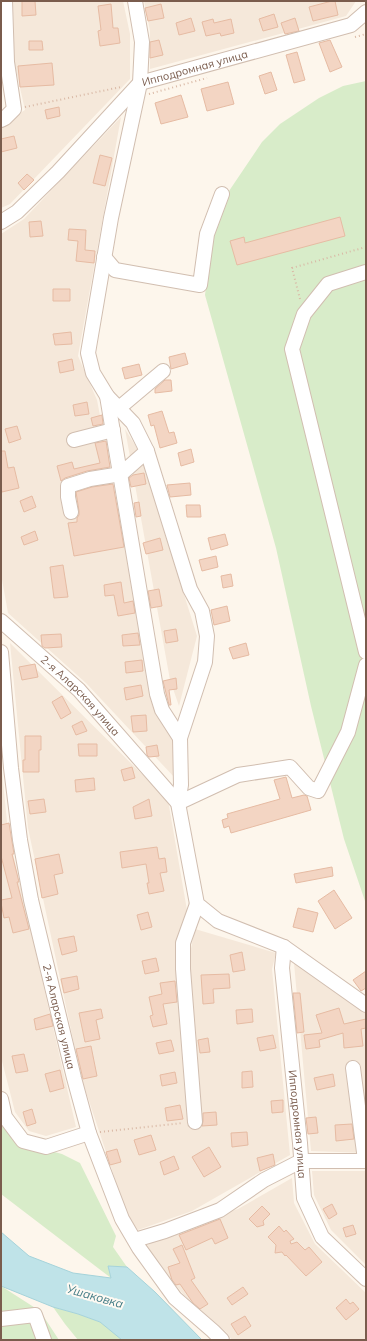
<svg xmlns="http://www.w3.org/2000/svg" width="367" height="1341" font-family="Mulish,sans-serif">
<rect width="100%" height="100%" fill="#fdf6ec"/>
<path fill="#f5e8da" d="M13,1H123L130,34V79L10,204L1,208V125L25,110L14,61Z
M144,1H356L346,16L150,69V31Z
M121,117L78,356L97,400L125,546L173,731L175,778L86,683L8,613L1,574V234L24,219Z
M125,429L140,453L197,636L179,706L170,680Z
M10,643L168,800L188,916L180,941L179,979L192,1126L201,1127V1102L189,958L195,929L276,953L272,969L290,1155L192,1211L138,1230L127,1215L81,1077L28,828Z
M1,761L8,832L76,1127L46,1136L29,1131L15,1112L1,1057Z
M294,963L356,1003L366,1014V1153L311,1151Z
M312,1171H366V1265L331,1230L314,1195Z
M292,1178L294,1203L315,1244L366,1293V1340H232L226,1332L184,1295L144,1247L176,1229L238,1209Z"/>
<path fill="#d8ecc9" d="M366,81V904L344,839L311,706L276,548L205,295L212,237L219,212L229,191L262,142L280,124L319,98L343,86Z
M1,1125L16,1142L62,1154L80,1163L116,1236L113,1247L127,1267L108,1266L111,1278L1,1194Z
M1,1286L40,1311L59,1340H1Z
M53,1307L78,1314L100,1322L122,1340H78L65,1324Z"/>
<path fill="#bfe3e8" stroke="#a5d3da" d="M1,1232L29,1256L73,1273L111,1278L108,1266L127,1267L155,1292L202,1340H122L100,1322L78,1314L53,1307L1,1286Z"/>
<path fill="#f3d5c3" stroke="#e6bba3" d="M22,1H35L36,15L22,16Z
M332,1H335L338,15L313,21L309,7Z
M111,4L113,28H118L120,43L100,46L98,31L101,30L98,6Z
M161,4L164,18L148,21L145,8Z
M274,14L278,27L263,31L259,19Z
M191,18L195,31L179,35L176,23Z
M295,18L299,31L285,34L281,23Z
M213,19L214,23L231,19L234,33L221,36L220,33L206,36L202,22Z
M159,40L163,55L150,58V42Z
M330,40L342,67L330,72L319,43Z
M29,41H42L43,50H29Z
M297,52L305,80L294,83L286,55Z
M52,63L54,85L20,87L18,66Z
M271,72L277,90L265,94L259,76Z
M228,82L234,104L207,111L201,89Z
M181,95L188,117L161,124L155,103Z
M59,107L60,116L47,119L45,110Z
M14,136L17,148L1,152V139Z
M100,155L112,158L105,186L93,183Z
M27,174L34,180L24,190L18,183Z
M340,217L345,236L237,265L230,241L244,237L245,243Z
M41,221L43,236L30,237L29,222Z
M69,229L86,230L85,250L95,251L94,263L76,261L78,241L68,240Z
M53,289H70V301H53Z
M71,332L72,344L55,345L53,334Z
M185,353L188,364L171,369L169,357Z
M72,359L74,370L60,373L58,362Z
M139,364L142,375L125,379L122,368Z
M165,380H171L172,391L155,393V389Z
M87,402L89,414L75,416L73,405Z
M162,411L169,433L174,432L177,443L160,448L154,425L151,426L148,415Z
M102,415L103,424L93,426L91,418Z
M17,426L21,439L9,443L5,429Z
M106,441L110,467L87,471L65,478L61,481L57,466L72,462L74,469L100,463L95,443Z
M191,449L194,462L181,466L178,453Z
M1,451H5L8,468L14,467L19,488L2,492L1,488Z
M144,473L146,484L131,487L129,478L133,475Z
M190,483L191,495L170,497L167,485Z
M113,484L124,547L74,556L68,523L77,522V518L79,515V511L76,492L92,487Z
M32,496L36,507L24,512L20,501Z
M139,502L141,516L136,517L134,503Z
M186,505H200L201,517H187Z
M35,531L38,540L24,545L21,537Z
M225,534L228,545L211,550L208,538Z
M160,538L163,550L146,554L143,543Z
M216,556L218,567L202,571L199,560Z
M63,565L68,597L54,598L50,567Z
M231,574L233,586L223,588L221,576Z
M121,582L124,603L133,601L135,613L118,616L114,595L105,596L104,585Z
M159,589L162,606L151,608L148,591Z
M227,606L230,621L214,625L211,610Z
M176,629L178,641L166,643L164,631Z
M138,633L140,645L123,646L122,635Z
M61,634L62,647L45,648L42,646L41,635Z
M246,643L249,655L233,659L229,648Z
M142,660L143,671L126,673L125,662Z
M35,664L38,677L22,680L19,667Z
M176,678L177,689L169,690L171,705H169L163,681Z
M141,685L143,696L126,700L124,688Z
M62,696L71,713L61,719L52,702Z
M146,715L147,731L133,732L131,716Z
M82,721L87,731L76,735L72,726Z
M25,736H41V750H39V772H23V760H25Z
M78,744H97V756H79Z
M157,745L159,756L149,757L147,755L146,747Z
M132,767L135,778L124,781L121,770Z
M286,777L292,798L304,795L307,796L311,810L231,833L229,826L224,828L222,820L228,818L227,814L280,799L274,780Z
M94,778L95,790L76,792L75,780Z
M44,799L46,812L30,814L28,801Z
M149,799L152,816L135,819L133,807Z
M9,823L14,854H12L19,882H17L29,929L13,933L9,917L4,918L1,903V900L12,898L1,856V825Z
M157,847L159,859L165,858L167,872L160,873L164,891L149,894L147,883H149L146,864L122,868L120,852Z
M59,854L63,873L54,875L58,894L42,898L35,859Z
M332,867L333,876L296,883L294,874Z
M334,890L352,918L335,929L318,901Z
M298,908L318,913L313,932L293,927Z
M148,912L152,927L141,930L137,915Z
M74,936L77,951L62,955L58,939Z
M242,952L245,970L233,972L230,955Z
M156,958L159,971L145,974L142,961Z
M366,971V988L361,991L353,980Z
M229,974L230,988L213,989L214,1003L203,1004L201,975Z
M77,976L79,989L64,993L61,979Z
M175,981L177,1002L163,1004L167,1024L153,1027L150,1016L153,1015L149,997L162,994L160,983Z
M293,993H300L304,1032L297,1033Z
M339,1008L344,1024L366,1019V1028L361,1029L363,1046L344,1048L343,1033L319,1040L320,1047L306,1049L304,1035L322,1033L316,1015Z
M101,1009L103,1018L96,1020L100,1039L85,1042L79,1013Z
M252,1009L253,1022L237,1024L236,1010Z
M50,1014L53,1026L36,1030L34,1019Z
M273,1035L276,1048L260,1051L257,1038Z
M208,1038L210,1052L200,1053L198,1040Z
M171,1040L174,1051L159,1054L156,1043Z
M91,1046L97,1076L83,1079L76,1049Z
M24,1054L28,1071L16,1073L12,1056Z
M60,1070L64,1088L50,1092L45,1074Z
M252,1071L253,1087L242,1088V1072Z
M175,1072L177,1083L162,1086L160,1075Z
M333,1074L335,1086L317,1090L314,1078Z
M283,1100V1112L272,1113L271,1101Z
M180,1105L183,1119L167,1121L165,1108Z
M32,1109L36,1123L27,1126L23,1112Z
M216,1112L217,1125L202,1126L203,1121V1113Z
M316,1117L318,1133L308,1134L306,1118Z
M352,1124L354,1139L336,1141L335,1125Z
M247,1132L248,1145L232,1147L231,1133Z
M151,1135L156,1150L139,1155L134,1140Z
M209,1147L221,1167L204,1177L192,1157Z
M117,1149L121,1162L110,1165L106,1152Z
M273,1154L275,1165L260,1171L257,1158Z
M174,1156L179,1169L164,1175L160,1162Z
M332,1204L337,1214L329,1219L323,1209Z
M262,1206L270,1214L263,1221L264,1225L257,1227L249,1219Z
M220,1219L228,1238L215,1244L212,1238L186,1250L179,1235Z
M353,1225L356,1234L346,1237L343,1228Z
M279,1226L284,1232L286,1230L294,1239L290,1241L291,1244L297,1242L305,1250L309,1247L322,1262L306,1276L286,1255L285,1256L282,1252L275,1253L276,1245L268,1237Z
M182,1245L195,1278L191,1280L208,1304L200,1309L193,1303L180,1284L176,1285L172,1280L168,1267L180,1263L173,1249Z
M243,1287L248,1294L232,1305L227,1298Z
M346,1299L350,1304L353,1302L359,1309L346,1320L336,1308Z
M245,1316L251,1326L238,1335L231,1324Z"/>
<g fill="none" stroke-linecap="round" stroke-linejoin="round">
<defs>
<g id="minor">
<path d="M135,1L142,42L140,83L111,218L88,353L93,373L107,396L157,694L162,710L180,738"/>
<path d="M1,120L5,118L14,109L7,62L5,1"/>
<path id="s1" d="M1,222L17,212L58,172L140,83L351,25L366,12"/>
<path d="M104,257L115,270L200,285L207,234L222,194"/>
<path d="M366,272L328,284L304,314L292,349L366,652"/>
<path d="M107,396L133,423L147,451L190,589L202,611L207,636L205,662L180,738L181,785L178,803"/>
<path d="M119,408L163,371"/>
<path d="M74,440L113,430"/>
<path d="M71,512L68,497V486L90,479L121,474L147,451"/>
<path id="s2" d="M1,621L79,690L178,803L197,904L218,921L284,947L366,1005"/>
<path id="s3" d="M1,652L11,768L20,840L31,900L74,1078L89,1133L122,1219L139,1248L175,1298L213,1331L222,1340"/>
<path d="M178,803L238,775L290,767L309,788L318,791L348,732L366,665"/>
<path id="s4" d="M284,947L282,968L300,1143L304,1198L322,1237L366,1279"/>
<path d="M353,1068L365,1160"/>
<path d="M1,1099L5,1117L23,1141L46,1147L89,1133"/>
<path d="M195,1122L183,969V943L197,904"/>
<path d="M135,1240L165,1231L220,1210L264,1180L301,1161H366"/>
<path d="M1,1319L35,1315L44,1340"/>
</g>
</defs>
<use href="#minor" stroke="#d1beb0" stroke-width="16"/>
<path stroke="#d9b8a5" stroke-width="2" stroke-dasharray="1 3" stroke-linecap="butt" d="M355,37L366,34
M149,94L207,78
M25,107L121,87
M300,299L292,268L366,247
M100,1132L183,1123"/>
<use href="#minor" stroke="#fff" stroke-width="14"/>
</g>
<g text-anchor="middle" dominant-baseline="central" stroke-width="4" stroke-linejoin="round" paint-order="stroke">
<g font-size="11" fill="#7a5c4d" stroke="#fffaf3">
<text stroke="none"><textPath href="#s1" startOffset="254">Ипподромная улица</textPath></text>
<text stroke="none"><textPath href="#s2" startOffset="109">2-я Аларская улица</textPath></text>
<text stroke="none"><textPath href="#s3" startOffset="370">2-я Аларская улица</textPath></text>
<text stroke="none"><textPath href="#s4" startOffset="178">Ипподромная улица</textPath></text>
</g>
<g font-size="12" font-style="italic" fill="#437c86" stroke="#fffaf3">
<text transform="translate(95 1296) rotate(16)">Ушаковка</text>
</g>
</g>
<rect width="367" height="1341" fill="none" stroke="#7a5c4d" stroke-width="4"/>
</svg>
